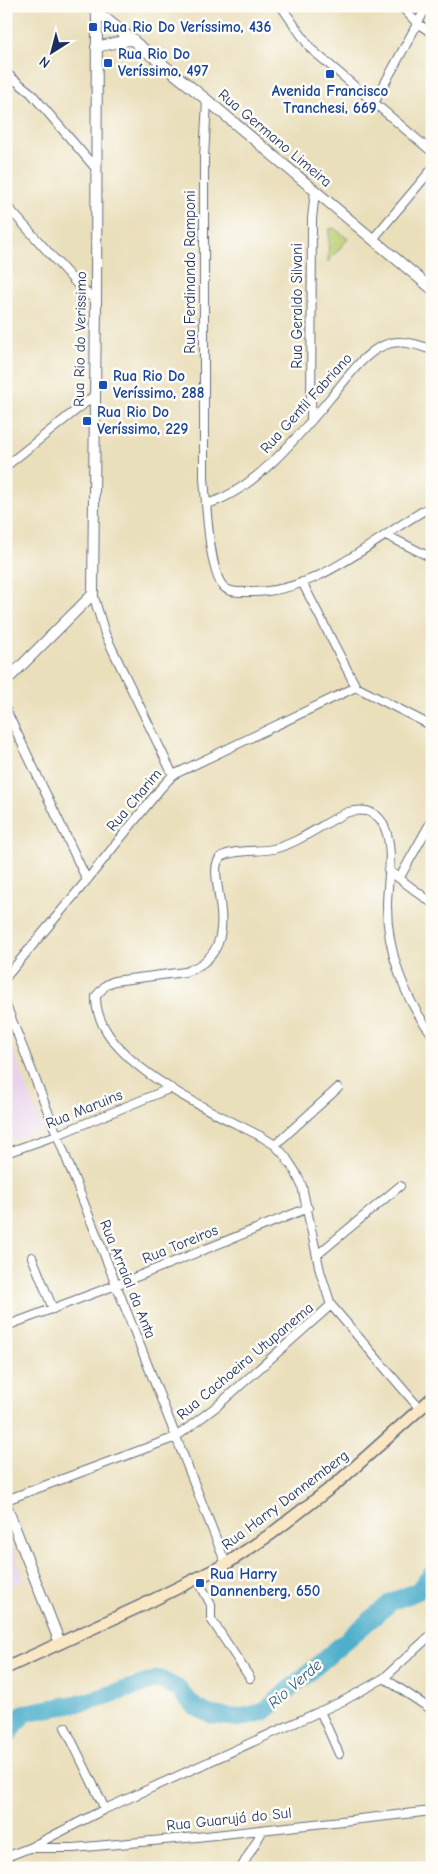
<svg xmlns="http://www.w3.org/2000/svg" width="438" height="1874" font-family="'Comic Neue',sans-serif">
<rect width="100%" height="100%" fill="#fdfcf7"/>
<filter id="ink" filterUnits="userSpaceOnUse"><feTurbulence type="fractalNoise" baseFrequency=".02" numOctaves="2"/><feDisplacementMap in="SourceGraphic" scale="10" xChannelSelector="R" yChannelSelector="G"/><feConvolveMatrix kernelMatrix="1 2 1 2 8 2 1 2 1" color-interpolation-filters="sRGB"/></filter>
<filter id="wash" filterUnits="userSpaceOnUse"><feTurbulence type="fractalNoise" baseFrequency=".0096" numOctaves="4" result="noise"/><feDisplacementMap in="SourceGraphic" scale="20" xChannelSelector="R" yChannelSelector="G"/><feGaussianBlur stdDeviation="1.12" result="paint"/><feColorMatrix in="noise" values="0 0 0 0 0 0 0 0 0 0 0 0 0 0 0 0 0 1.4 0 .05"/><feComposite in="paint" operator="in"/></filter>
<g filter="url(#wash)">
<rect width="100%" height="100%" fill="#eadfbb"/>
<path fill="#e9d2ed" d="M6,1031L43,1129L6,1143Z
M6,1533L25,1580L6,1588Z"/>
<path fill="#bacd70" stroke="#6a7e67" d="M334,228L348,239L328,262L329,229Z"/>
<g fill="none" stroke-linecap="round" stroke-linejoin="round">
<path stroke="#4dafcc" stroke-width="18" d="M6,1737L24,1713L86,1702L159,1679L177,1688L195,1707L211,1715L239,1718L263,1712L391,1602L418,1591L432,1574"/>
</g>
</g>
<g filter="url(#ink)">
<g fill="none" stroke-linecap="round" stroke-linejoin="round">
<defs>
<path id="minor" d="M281,6L311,49L432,152
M401,6L417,23L432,33
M6,73L31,93L97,170
M207,100L204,158V478C206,499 209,572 223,586C229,593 239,592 248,592C319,594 373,538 432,506
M374,103L427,6
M6,205L76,283L96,301
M373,239L432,169
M311,421L312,219L315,191
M6,466L95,395
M206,504C255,492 305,428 337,390C351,373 368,348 391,343C404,340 419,345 432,350
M386,535L432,558
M302,582L356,687L432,726
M93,594L105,634L173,775
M6,710L87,880
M388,870L432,903
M400,877L432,820
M6,977L87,880L160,789L173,775L356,687
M6,1005L226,1564
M275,1145L338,1088
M6,1153L57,1135L171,1088
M317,1255L400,1186
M32,1257L53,1309
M6,1326L116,1285L308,1208
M420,1409L331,1305L320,1271L302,1186L296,1173L285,1156L275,1145L262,1137C213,1111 94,1062 96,996L106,985L114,981L185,972C253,949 201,873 221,857C231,849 260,852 273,849C300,843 323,823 348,812C361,809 374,809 382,822C396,846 387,880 387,906C387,950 404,999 432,1034
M6,1500L176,1437L217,1406L331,1305
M197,1578L211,1605V1619L250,1678
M384,1678L432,1710
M320,1711L339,1754
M65,1727L105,1809
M31,1848H73L197,1837L432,1811
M6,1857L29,1848L105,1809L345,1700L384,1678L432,1634
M241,1868L263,1830"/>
<path id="tertiary" d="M90,6L207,100L432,289
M96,47L133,39
M6,681L93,594L96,301L97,6
M6,1505L60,1643"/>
<path id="secondary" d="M6,1668L145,1604L226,1564L271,1534L337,1483L432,1398"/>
</defs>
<use href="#minor" stroke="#636d7f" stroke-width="10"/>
<use href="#tertiary" stroke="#636d7f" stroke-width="12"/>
<use href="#secondary" stroke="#636d7f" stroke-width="14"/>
<use href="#minor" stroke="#fff" stroke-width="8"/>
<use href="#tertiary" stroke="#fff" stroke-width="10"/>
<use href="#secondary" stroke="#fae7c3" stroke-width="11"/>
</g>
</g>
<g fill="#1a4fb4" stroke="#fdfcf7" stroke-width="2">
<rect x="88" y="22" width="10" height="10" rx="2.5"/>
<rect x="103" y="58" width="10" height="10" rx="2.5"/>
<rect x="325" y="69" width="10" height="10" rx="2.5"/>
<rect x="98" y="380" width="10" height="10" rx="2.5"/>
<rect x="82" y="416" width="10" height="10" rx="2.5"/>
<rect x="195" y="1578" width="10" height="10" rx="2.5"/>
</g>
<g text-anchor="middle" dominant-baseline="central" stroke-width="5" stroke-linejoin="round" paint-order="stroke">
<g font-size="15" font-weight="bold" fill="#164399" stroke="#fdfcf7" text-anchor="start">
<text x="103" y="27">Rua Rio Do Veríssimo, 436</text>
<text x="118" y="54">Rua Rio Do<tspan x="118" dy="17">Veríssimo, 497</tspan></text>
<text x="330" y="91" text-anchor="middle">Avenida Francisco<tspan x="330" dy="17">Tranchesi, 669</tspan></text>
<text x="113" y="376">Rua Rio Do<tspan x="113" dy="17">Veríssimo, 288</tspan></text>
<text x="97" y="412">Rua Rio Do<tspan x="97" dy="17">Veríssimo, 229</tspan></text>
<text x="210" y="1574">Rua Harry<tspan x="210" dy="17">Dannenberg, 650</tspan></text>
</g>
<g font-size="15" fill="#1b2f5e" stroke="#fdfcf7">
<text transform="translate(275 138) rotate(40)">Rua Germano Limeira</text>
<text transform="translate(190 272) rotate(-90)">Rua Ferdinando Ramponi</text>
<text transform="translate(297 306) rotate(-90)">Rua Geraldo Silvani</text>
<text transform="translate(80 339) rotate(-89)">Rua Rio do Verissimo</text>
<text transform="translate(306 403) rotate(-48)">Rua Gentil Fabriano</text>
<text transform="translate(134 800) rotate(-50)">Rua Charim</text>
<text transform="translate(84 1109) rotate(-22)">Rua Maruins</text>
<text transform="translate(180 1244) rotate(-22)">Rua Toreiros</text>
<text transform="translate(128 1279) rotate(68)">Rua Arraial da Anta</text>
<text transform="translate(245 1361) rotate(-40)">Rua Cachoeira Utupanema</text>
<text transform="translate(285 1500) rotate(-37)">Rua Harry Dannemberg</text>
<text transform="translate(229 1819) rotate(-6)">Rua Guarujá do Sul</text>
</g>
<g font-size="16" font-style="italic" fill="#2c5c84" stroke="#fdfcf7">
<text transform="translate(295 1684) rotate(-41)">Rio Verde</text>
</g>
</g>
<rect width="438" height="1874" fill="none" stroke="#fdfcf7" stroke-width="25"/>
<g transform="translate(52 52) rotate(216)" stroke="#fdfcf7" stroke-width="4" paint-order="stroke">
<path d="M0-4L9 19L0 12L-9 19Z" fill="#1b2f5e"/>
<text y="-8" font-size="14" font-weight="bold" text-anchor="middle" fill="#1b2f5e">N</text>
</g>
</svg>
